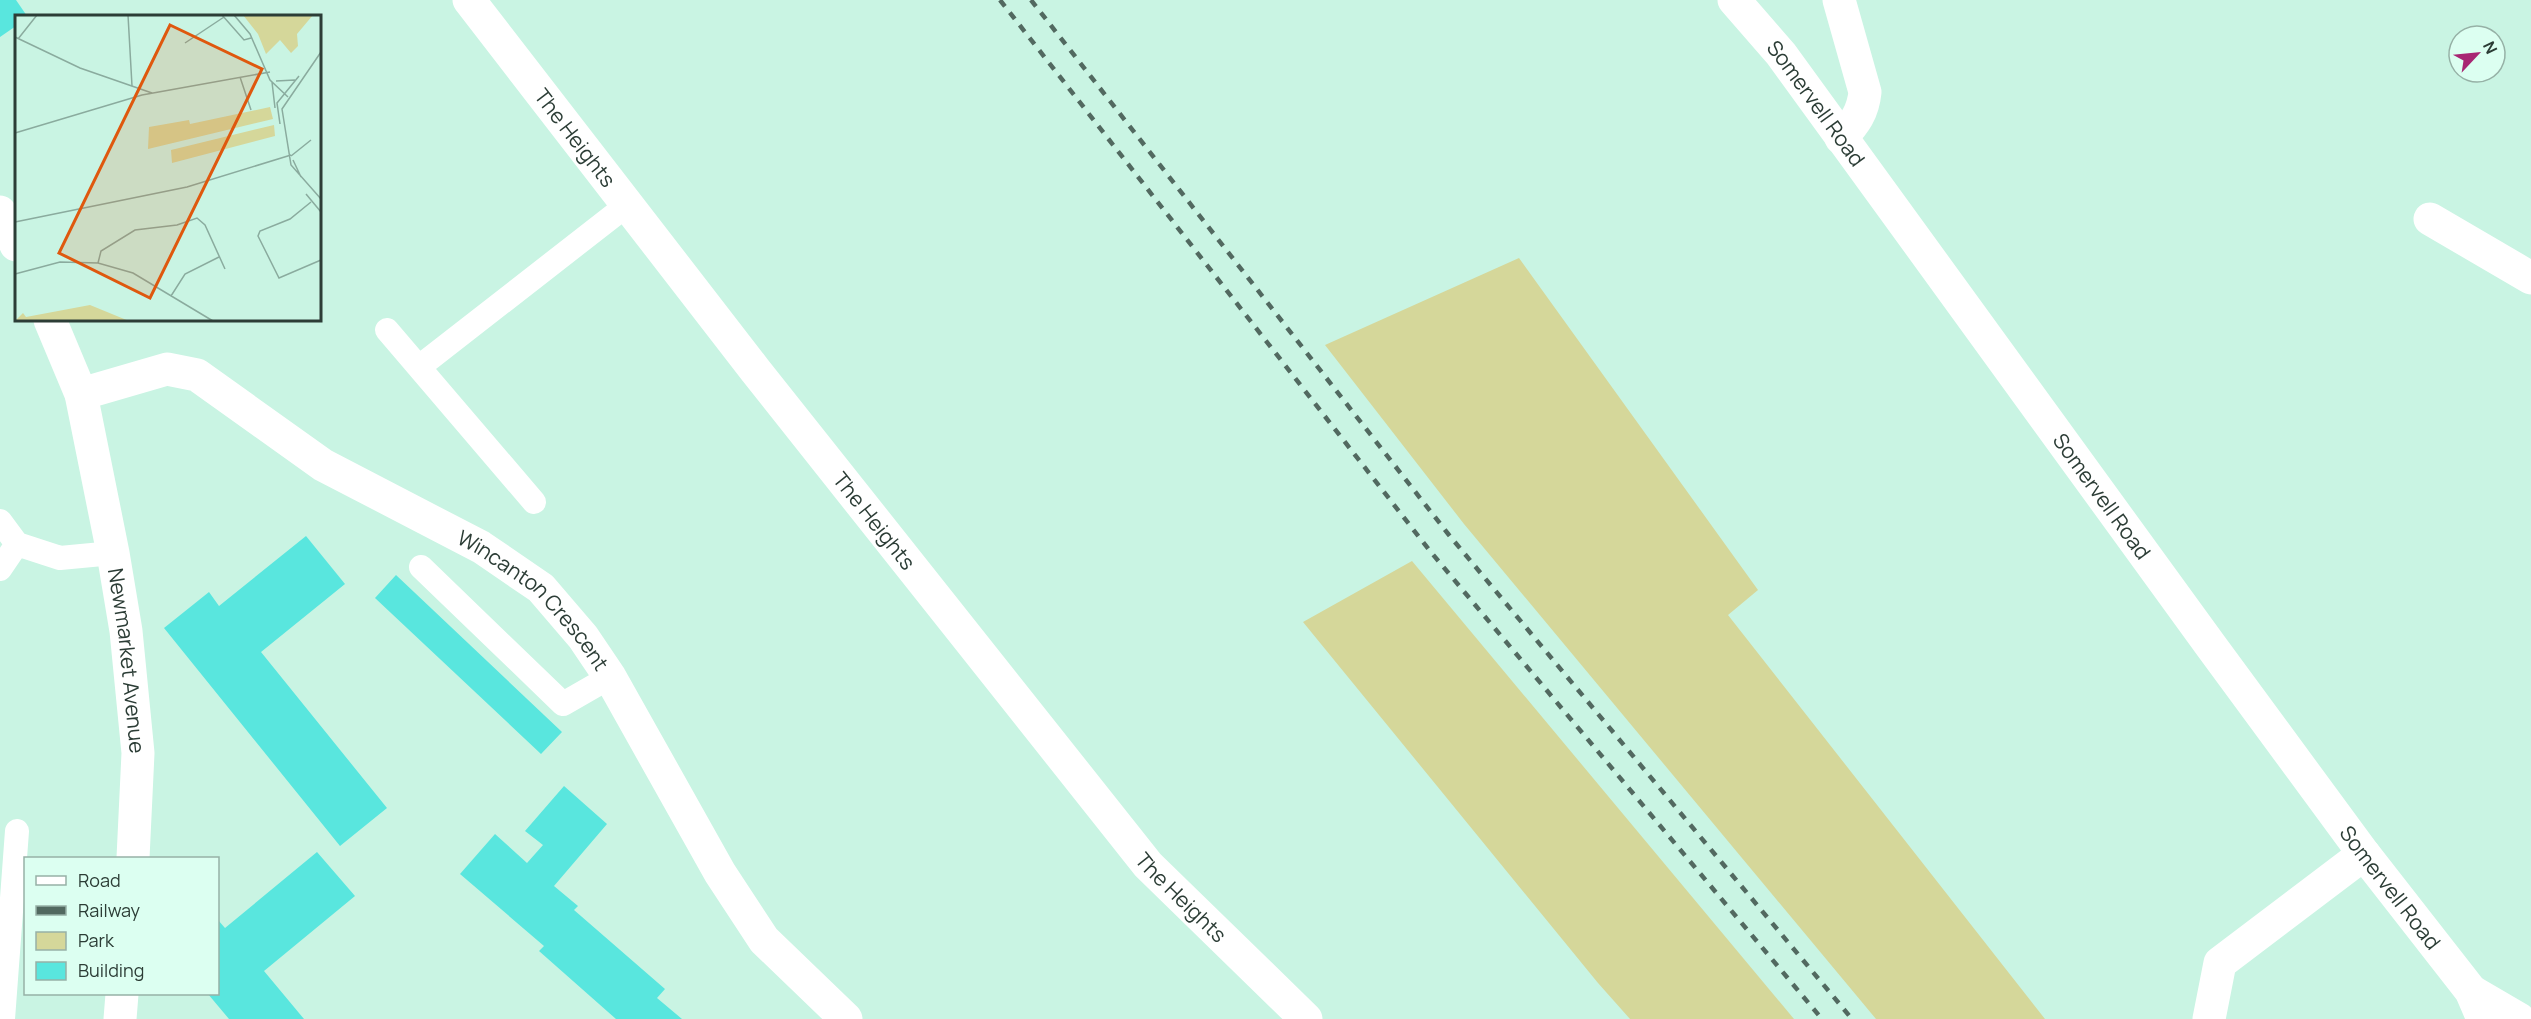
<svg xmlns="http://www.w3.org/2000/svg" width="2531" height="1019" font-family="Manrope,sans-serif">
<rect width="100%" height="100%" fill="#c9f4e3"/>
<path fill="#d5d79a" d="M1519,258L1758,590L1728,615L2045,1019H1876L1464,524L1325,345Z
M1412,561L1794,1019H1630L1598,983L1303,622Z"/>
<path fill="#59e6de" d="M0,0H16L27,16H16V26L0,37Z
M306,536L345,584L261,652L387,808L340,846L164,628L209,592L219,606Z
M396,575L562,732L541,754L375,598Z
M564,786L607,824L554,886L578,906L574,910L665,989L657,998L682,1019H616L539,951L544,946L460,874L495,834L527,863L543,845L525,831Z
M317,852L355,896L264,971L304,1019H229L208,994H218V920L225,928Z"/>
<g fill="none" stroke-linecap="round" stroke-linejoin="round">
<path stroke="#fff" stroke-width="24" d="M387,330L534,502
M419,367L627,205
M0,521L17,544L60,558L113,553
M421,567L563,704L610,677
M0,569L17,544
M3,1019L17,831"/>
<g stroke="#fff" stroke-width="33">
<path id="s1" d="M469,0L755,370L1148,865L1306,1019"/>
<path id="s2" d="M1734,0L1781,54L2211,646L2364,854L2471,991L2483,1019"/>
<path d="M1839,0L1865,92C1863,112 1855,123 1841,138"/>
<path d="M0,212L16,245"/>
<path d="M2430,219L2531,278"/>
<path id="s3" d="M50,320L81,394L113,553L126,631L138,753L133,858"/>
<path id="s4" d="M81,394L167,369L197,375L323,465L481,547L541,588L583,637L610,677L720,873L764,940L846,1019"/>
<path d="M2471,991L2519,1019"/>
<path d="M120,1019L122,994"/>
<path d="M2209,1019L2220,963L2364,854"/>
</g>
<path stroke="#526960" stroke-width="4.5" stroke-dasharray="8 8" stroke-linecap="butt" d="M1000,0L1430,551L1822,1019
M1031,0L1449,535L1852,1019"/>
</g>
<g text-anchor="middle" dominant-baseline="central" stroke-width="5" stroke-linejoin="round" paint-order="stroke">
<g font-size="21" fill="#2c3d36" stroke="#dcfff1">
<text stroke="none"><textPath href="#s2" startOffset="132">Somervell Road</textPath></text>
<text stroke="none"><textPath href="#s1" startOffset="174">The Heights</textPath></text>
<text stroke="none"><textPath href="#s2" startOffset="618">Somervell Road</textPath></text>
<text stroke="none"><textPath href="#s1" startOffset="660">The Heights</textPath></text>
<text stroke="none"><textPath href="#s4" startOffset="528">Wincanton Crescent</textPath></text>
<text stroke="none"><textPath href="#s3" startOffset="351">Newmarket Avenue</textPath></text>
<text stroke="none"><textPath href="#s2" startOffset="1104">Somervell Road</textPath></text>
<text stroke="none"><textPath href="#s1" startOffset="1146">The Heights</textPath></text>
</g>
</g>
<g transform="translate(15 15)">
<rect width="306" height="306" fill="#c9f4e3"/>
<path d="M228,0H298L282,19L283,31L276,38L265,25L251,39L243,19ZM255,92L258,104L133,134L134,112L174,105L175,109ZM259,110L260,121L157,148L156,135ZM75,290L114,306H0L8,298L11,302Z" fill="#d5d79a"/>
<path fill="none" stroke="#8aab9e" stroke-width="1.5" d="M113,0L117,71M207,0L229,25L236,23M219,0L235,19L255,65L273,82M0,22L65,53L137,78M3,24L22,0M170,28L209,2M306,37L267,94L276,150L306,184M225,62L236,95M261,66L280,65M257,67L260,93M265,109L262,88L284,61M0,118L127,80L255,57M276,141L296,125M278,145L286,162M291,179L306,197M296,187L275,204L245,216L243,221L264,263L306,245M0,207L172,172L276,140M83,248L86,236L120,215L162,210L182,203L190,210L210,254M0,259L45,247L83,248L118,258L198,306M156,281L170,259L204,242"/>
<path fill="#df580e" fill-opacity="0.15" stroke="#df580e" stroke-width="3" d="M155,10L247,54L135,283L44,238Z"/>
<rect width="306" height="306" fill="none" stroke="#2c3d36" stroke-width="3"/>
</g>
<rect x="24" y="857" width="195" height="138" fill="#dcfff1" stroke="#96b1a6" stroke-width="1.5"/>
<rect x="36" y="876" width="30" height="9" fill="#ffffff" stroke="#96b1a6" stroke-width="1.5"/>
<text x="78" y="887" font-size="18" fill="#2c3d36">Road</text>
<rect x="36" y="906" width="30" height="9" fill="#526960" stroke="#96b1a6" stroke-width="1.5"/>
<text x="78" y="917" font-size="18" fill="#2c3d36">Railway</text>
<rect x="36" y="932" width="30" height="18" fill="#d5d79a" stroke="#96b1a6" stroke-width="1.5"/>
<text x="78" y="947" font-size="18" fill="#2c3d36">Park</text>
<rect x="36" y="962" width="30" height="18" fill="#59e6de" stroke="#96b1a6" stroke-width="1.5"/>
<text x="78" y="977" font-size="18" fill="#2c3d36">Building</text>
<g transform="translate(2477 54) rotate(64)"><circle r="28" fill="#dcfff1" stroke="#96b1a6" stroke-width="1.5"/>
<path d="M0-4.5L10 22L0 15L-10 22Z" fill="#a82673"/>
<text y="-9" font-size="16" font-weight="bold" text-anchor="middle" fill="#2c3d36">N</text>
</g>
</svg>
